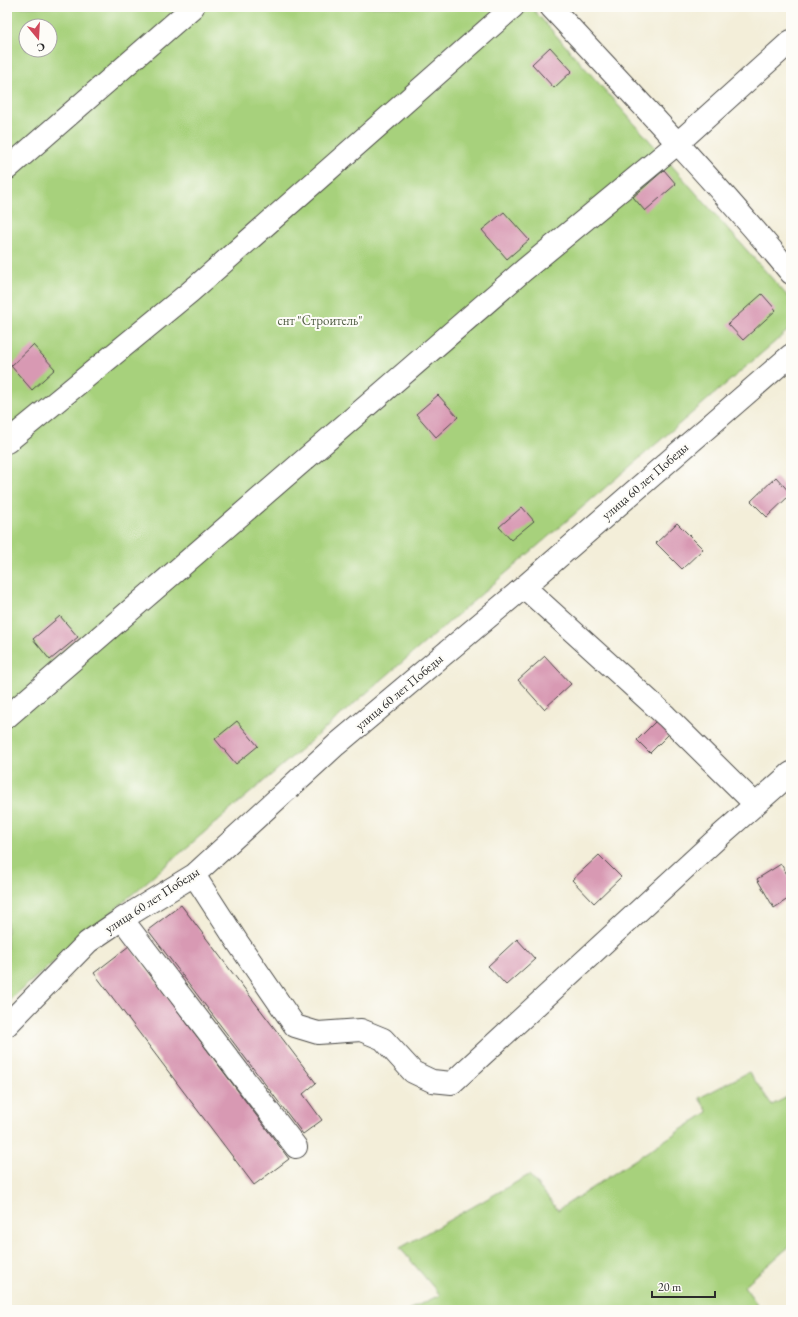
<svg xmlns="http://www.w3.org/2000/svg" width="798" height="1317" font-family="'EB Garamond',serif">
<rect width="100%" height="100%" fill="#fdfcf7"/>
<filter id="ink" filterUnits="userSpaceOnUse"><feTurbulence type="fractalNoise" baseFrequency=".025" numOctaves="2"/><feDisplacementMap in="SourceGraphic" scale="8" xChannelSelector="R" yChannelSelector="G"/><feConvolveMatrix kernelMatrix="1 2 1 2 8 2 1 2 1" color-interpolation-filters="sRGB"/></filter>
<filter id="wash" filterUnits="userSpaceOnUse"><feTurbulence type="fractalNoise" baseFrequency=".012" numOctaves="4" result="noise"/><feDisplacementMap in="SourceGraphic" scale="16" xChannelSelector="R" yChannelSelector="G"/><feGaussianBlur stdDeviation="0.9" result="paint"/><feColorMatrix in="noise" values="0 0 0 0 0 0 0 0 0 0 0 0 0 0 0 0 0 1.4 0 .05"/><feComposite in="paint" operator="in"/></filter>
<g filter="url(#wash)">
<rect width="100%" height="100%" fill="#f3eed9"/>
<path fill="#a7d17c" stroke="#697e54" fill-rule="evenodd" d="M7,7H531L791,300V328L7,1002ZM26,26H50V50H26Z
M749,1072L772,1105L791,1095V1245L744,1286L757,1304L749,1310H408L440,1295L400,1248L529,1175L558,1210L708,1112L699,1098Z"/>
<g id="blocks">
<path fill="#d899b3" d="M550,47L572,71L554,88L532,64Z
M664,170L676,184L645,211L633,197Z
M504,212L529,240L507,259L482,230Z
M762,294L776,310L743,340L728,324Z
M33,345L55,369L32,390L11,366Z
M438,395L458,417L436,437L416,414Z
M776,477L791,494L767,517L751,501Z
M522,507L534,521L511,540L499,527Z
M677,523L703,549L682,569L656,543Z
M60,616L78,637L50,660L33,639Z
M545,656L571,684L544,709L518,680Z
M657,720L670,733L650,753L637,740Z
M237,721L258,746L236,764L215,739Z
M599,855L621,877L594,903L572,880Z
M781,864L791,881V897L774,908L757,879Z
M181,905L316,1083L303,1094L322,1120L303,1134L148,930Z
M517,939L535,959L506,985L488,966Z
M129,946L289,1159L254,1185L94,973Z"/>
</g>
</g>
<g filter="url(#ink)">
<use href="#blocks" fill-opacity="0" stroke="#494845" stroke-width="1"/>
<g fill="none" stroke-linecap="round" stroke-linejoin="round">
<defs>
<path id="minor" d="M551,7C632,94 715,181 791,273
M7,169L193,7
M7,442L190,292L513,7
M524,587L666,716L755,804
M7,717L524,270L678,143L791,41
M194,875L238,943L295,1026L318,1033L361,1030L383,1039L413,1072L432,1081L452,1083L722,834L791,773
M122,919L296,1147
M7,1025L88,942L122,919L194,875L336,745L524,587L791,355"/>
</defs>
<use href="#minor" stroke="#494845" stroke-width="24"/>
<use href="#minor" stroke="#fff" stroke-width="22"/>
</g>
</g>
<g text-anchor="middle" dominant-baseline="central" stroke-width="4" stroke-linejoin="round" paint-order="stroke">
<g font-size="13" fill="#505d43" stroke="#fdfcf7">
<text x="320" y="320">снт "Строитель"</text>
</g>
<g font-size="13" fill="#2b2b2b" stroke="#fdfcf7">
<text transform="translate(645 481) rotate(-41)">улица 60 лет Победы</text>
<text transform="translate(399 692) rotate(-40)">улица 60 лет Победы</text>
<text transform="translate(152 900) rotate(-33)">улица 60 лет Победы</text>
</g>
</g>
<rect width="798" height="1317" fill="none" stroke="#fdfcf7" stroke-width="24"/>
<g transform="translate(38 38) rotate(162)"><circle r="19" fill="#fdfcf7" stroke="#a9a8a5"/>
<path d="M0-3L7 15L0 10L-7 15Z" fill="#d1495b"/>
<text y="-6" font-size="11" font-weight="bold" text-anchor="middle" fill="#2b2b2b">С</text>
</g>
<path d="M652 1291v6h63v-6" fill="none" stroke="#2b2b2b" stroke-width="2"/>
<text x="658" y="1291" font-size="12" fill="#2b2b2b" stroke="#fdfcf7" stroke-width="3" paint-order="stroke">20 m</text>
</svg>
